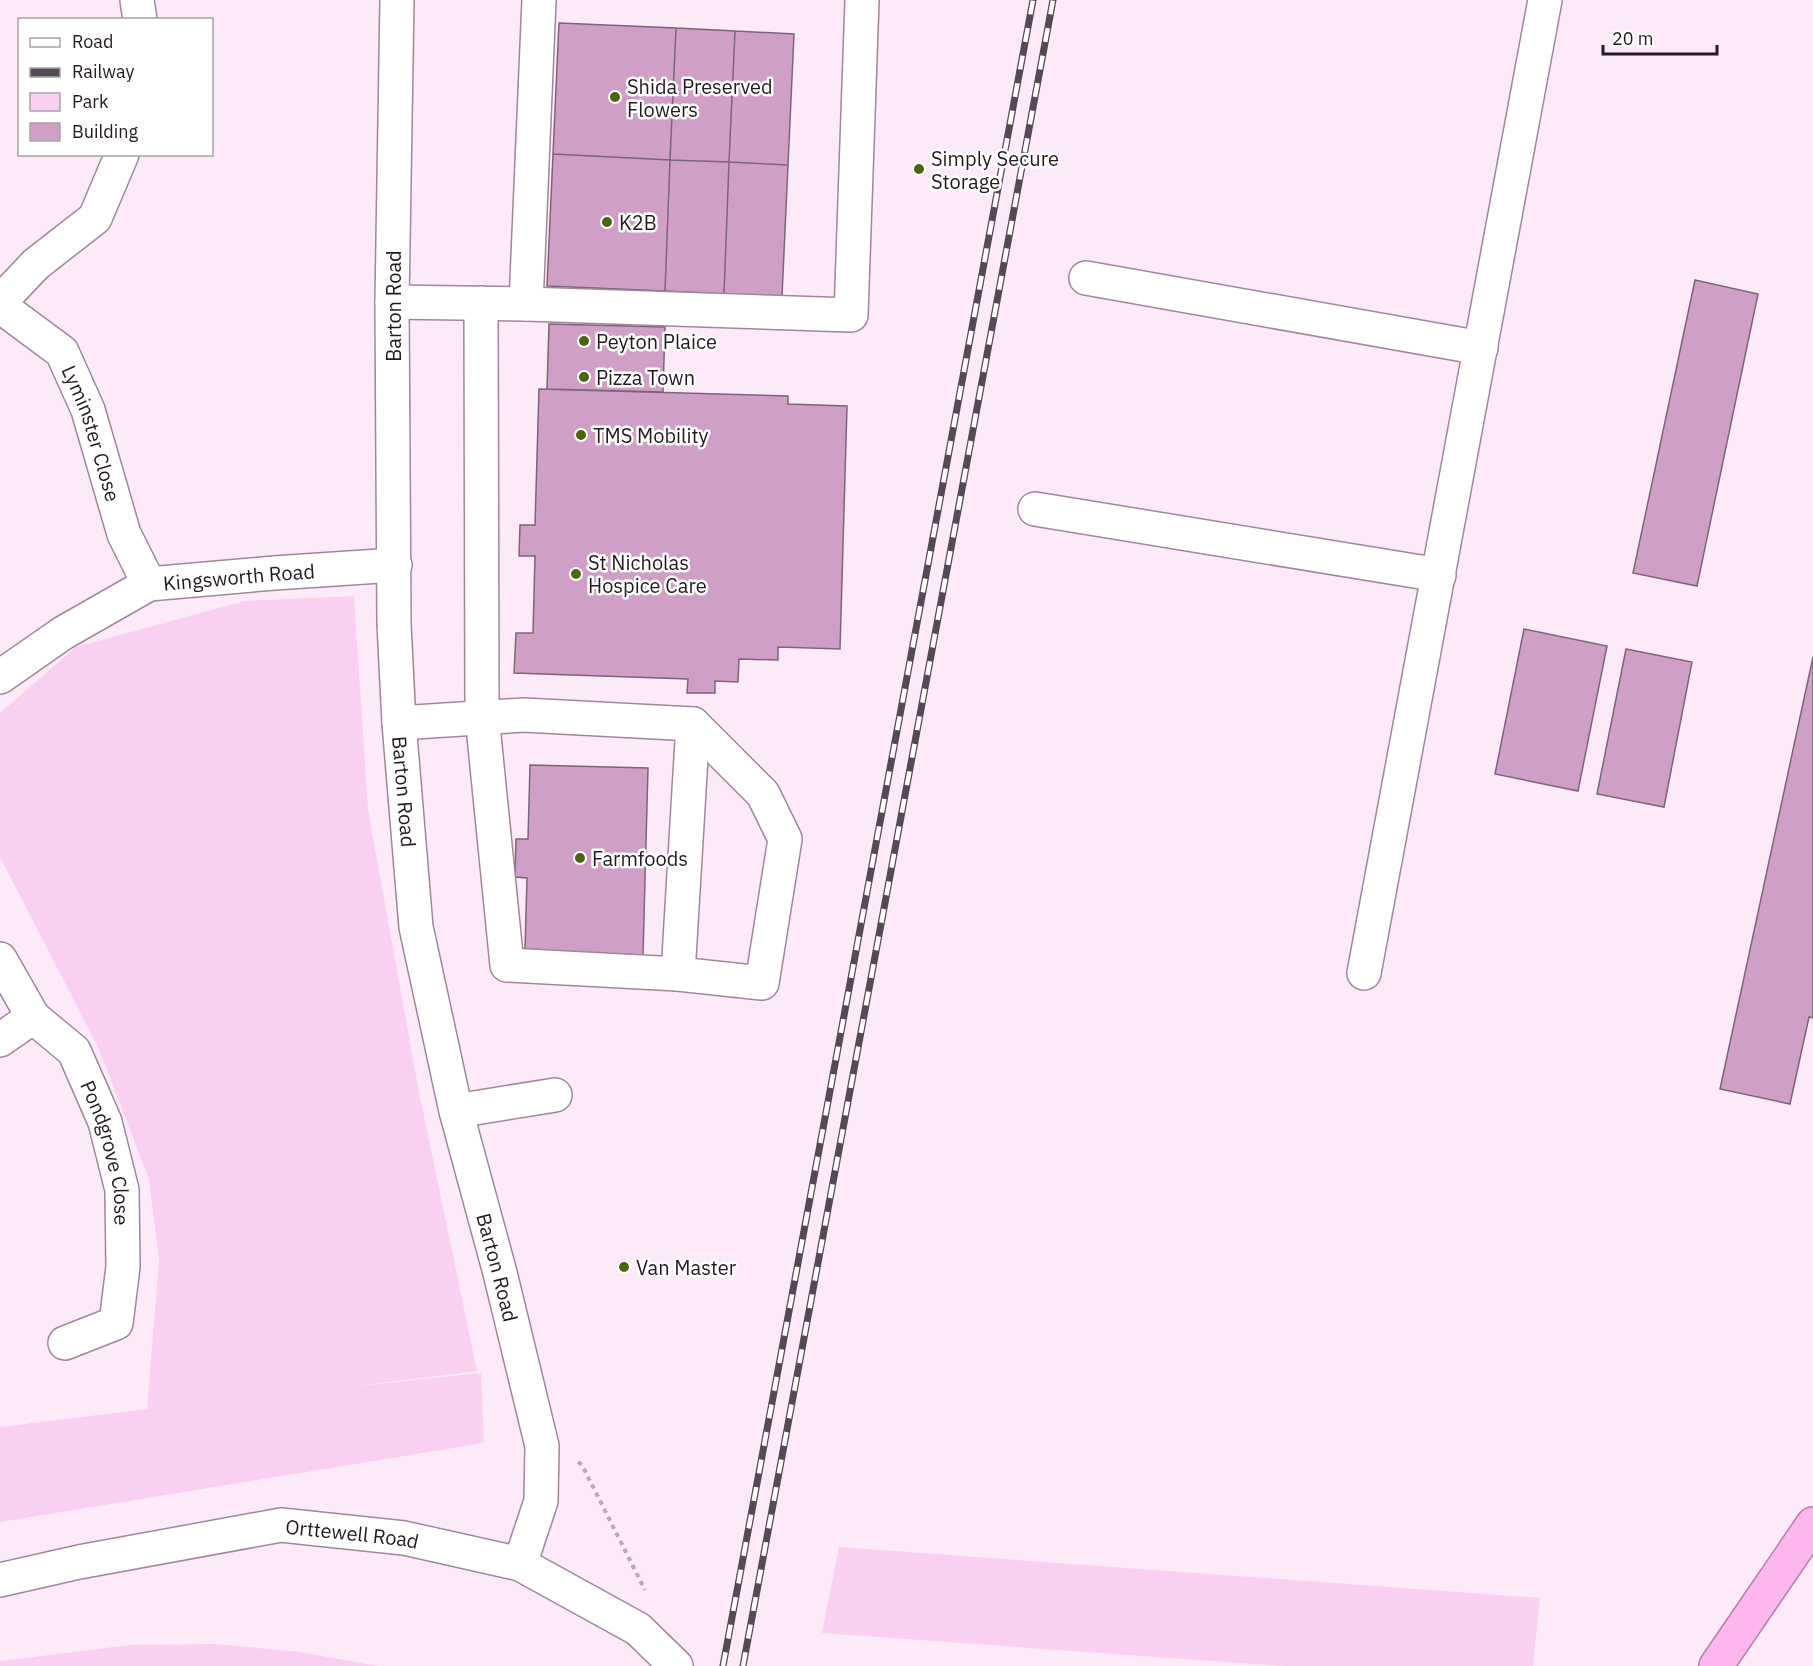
<svg xmlns="http://www.w3.org/2000/svg" width="1813" height="1666" font-family="'IBM Plex Sans',sans-serif">
<rect width="100%" height="100%" fill="#fdeaf8"/>
<path fill="#f9d0ef" d="M354,596L368,810L419,1092L477,1371L339,1388L481,1373L484,1443L0,1522V1427L147,1409L159,1260L149,1179L98,1047L0,857V713L76,647L245,601Z
M839,1547L1540,1598L1533,1666H1283L822,1633Z
M215,1644L300,1652L378,1666H0V1661L130,1645Z"/>
<path fill="#d09fc5" stroke="#7e6478" stroke-width="1.5" d="M559,23L676,28L670,160L553,154Z
M676,28L735,31L729,162L670,160Z
M735,31L794,34L788,165L729,162Z
M553,154L670,160L665,291L547,286Z
M670,160L729,162L724,294L665,291Z
M729,162L788,165L782,296L724,294Z
M1695,280L1758,294L1697,586L1633,573Z
M549,324L665,327L663,392L547,389Z
M539,389L788,396V404L847,406L840,649L778,647V660L739,659L738,682L715,681V693H687L688,679L514,673L516,633H533L535,556H519L520,525H535Z
M1524,629L1607,646L1578,791L1495,774Z
M1626,649L1692,662L1664,807L1597,794Z
M1813,657V1018L1809,1017L1790,1104L1720,1089Z
M530,765L648,768L643,955L525,951L527,878L515,877L516,839H528Z"/>
<g fill="none" stroke-linecap="round" stroke-linejoin="round">
<defs>
<g id="minor">
<path d="M137,0L140,20"/>
<path id="s1" d="M397,0L392,302L394,624L399,723L416,927L456,1111L500,1273L542,1446L541,1501L520,1564"/>
<path d="M1086,278L1481,348"/>
<path d="M0,302L36,264L95,218L122,154"/>
<path d="M392,302L526,304L851,315L862,0"/>
<path d="M481,303L482,716L507,965L678,974L762,983L785,839L763,794L693,724"/>
<path d="M526,304L539,0"/>
<path id="s2" d="M0,306L62,352L88,410L124,534L149,584"/>
<path d="M1035,509L1439,575"/>
<path id="s3" d="M0,677L63,633L149,584L274,573L395,565"/>
<path d="M399,723L524,715L693,724L678,974"/>
<path id="s4" d="M0,959L33,1017L74,1051L105,1122L122,1190L123,1267L116,1323L65,1343"/>
<path d="M1364,973L1545,0"/>
<path d="M0,1040L33,1017"/>
<path d="M456,1111L555,1095"/>
<path id="s5" d="M0,1580L79,1562L281,1525L404,1538L520,1564L638,1629L676,1666"/>
</g>
<path id="highway" d="M1716,1666L1813,1524"/>
</defs>
<use href="#minor" stroke="#a1869b" stroke-width="36"/>
<use href="#highway" stroke="#b27fa6" stroke-width="36"/>
<path stroke="#baaab6" stroke-width="4" stroke-dasharray="4.5 4.5" stroke-linecap="butt" d="M578,1462L582,1465L645,1590"/>
<use href="#minor" stroke="#fff" stroke-width="33"/>
<use href="#highway" stroke="#feb6ee" stroke-width="33"/>
<defs>
<path id="rail" d="M723,1666L1033,0
M743,1666L1053,0"/>
</defs>
<use href="#rail" stroke="#564953" stroke-width="7"/>
<use href="#rail" stroke="#fff" stroke-width="4.5" stroke-dasharray="14" stroke-linecap="butt"/>
</g>
<g fill="#4d6411" stroke="#fff" stroke-width="2">
<circle cx="615" cy="97" r="6"/>
<circle cx="919" cy="169" r="6"/>
<circle cx="607" cy="222" r="6"/>
<circle cx="584" cy="341" r="6"/>
<circle cx="584" cy="377" r="6"/>
<circle cx="581" cy="435" r="6"/>
<circle cx="576" cy="574" r="6"/>
<circle cx="580" cy="858" r="6"/>
<circle cx="624" cy="1267" r="6"/>
</g>
<g text-anchor="middle" dominant-baseline="central" stroke-width="5" stroke-linejoin="round" paint-order="stroke">
<g font-size="20" fill="#241921" stroke="#fff" text-anchor="start">
<text x="627" y="86">Shida Preserved<tspan x="627" dy="23">Flowers</tspan></text>
<text x="931" y="158">Simply Secure<tspan x="931" dy="23">Storage</tspan></text>
<text x="619" y="222">K2B</text>
<text x="596" y="341">Peyton Plaice</text>
<text x="596" y="377">Pizza Town</text>
<text x="593" y="435">TMS Mobility</text>
<text x="588" y="562">St Nicholas<tspan x="588" dy="23">Hospice Care</tspan></text>
<text x="592" y="858">Farmfoods</text>
<text x="636" y="1267">Van Master</text>
</g>
<g font-size="20" fill="#241921" stroke="#fff">
<text transform="translate(393 306) rotate(-90)">Barton Road</text>
<text stroke="none"><textPath href="#s2" startOffset="164">Lyminster Close</textPath></text>
<text stroke="none"><textPath href="#s3" startOffset="266">Kingsworth Road</textPath></text>
<text stroke="none"><textPath href="#s1" startOffset="792">Barton Road</textPath></text>
<text stroke="none"><textPath href="#s4" startOffset="228">Pondgrove Close</textPath></text>
<text stroke="none"><textPath href="#s1" startOffset="1278">Barton Road</textPath></text>
<text stroke="none"><textPath href="#s5" startOffset="358">Orttewell Road</textPath></text>
</g>
</g>
<rect x="18" y="18" width="195" height="138" fill="#ffffff" stroke="#a7a3a6" stroke-width="1.5"/>
<rect x="30" y="38" width="30" height="9" fill="#ffffff" stroke="#a7a3a6" stroke-width="1.5"/>
<text x="72" y="48" font-size="18" fill="#241921">Road</text>
<rect x="30" y="68" width="30" height="9" fill="#564953" stroke="#a7a3a6" stroke-width="1.5"/>
<text x="72" y="78" font-size="18" fill="#241921">Railway</text>
<rect x="30" y="93" width="30" height="18" fill="#f9d0ef" stroke="#a7a3a6" stroke-width="1.5"/>
<text x="72" y="108" font-size="18" fill="#241921">Park</text>
<rect x="30" y="123" width="30" height="18" fill="#d09fc5" stroke="#a7a3a6" stroke-width="1.5"/>
<text x="72" y="138" font-size="18" fill="#241921">Building</text>
<path d="M1603 45v9h114v-9" fill="none" stroke="#241921" stroke-width="3"/>
<text x="1612" y="45" font-size="18" fill="#241921" stroke="#ffffff" stroke-width="4.5" paint-order="stroke">20 m</text>
</svg>
